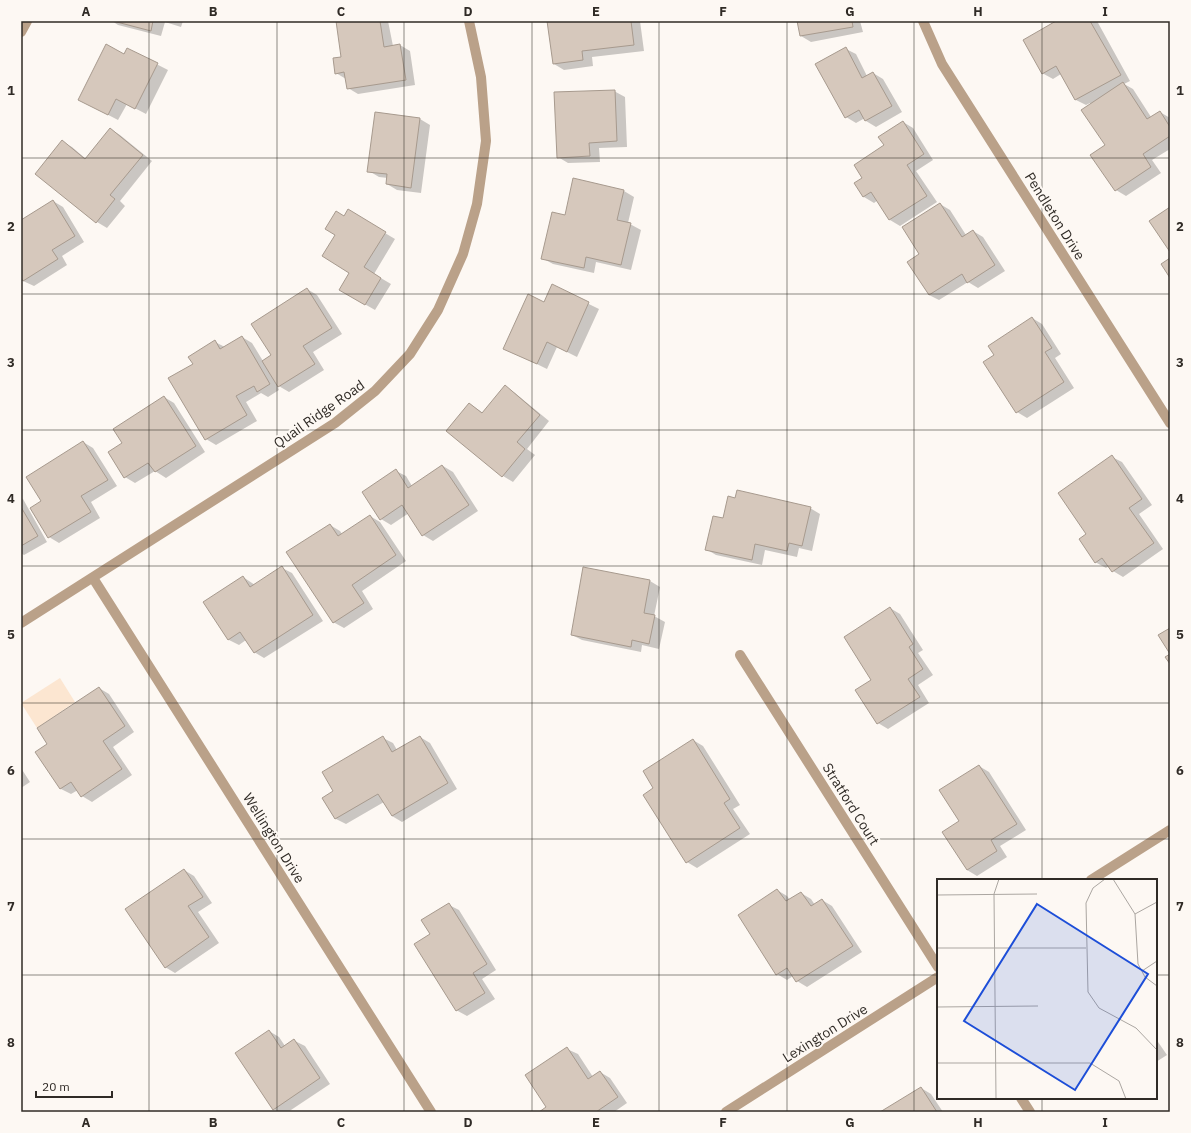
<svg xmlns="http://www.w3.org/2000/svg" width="1191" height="1133" font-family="'IBM Plex Sans',sans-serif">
<rect width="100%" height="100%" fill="#fdf8f3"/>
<path fill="#fce6d1" d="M60,678L75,702L37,728L21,703Z"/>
<path fill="#0003" d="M112,21H183L181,27L165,22L161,36L118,25Z
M337,21H388L393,46L400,45L410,51L415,85L358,94L348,88L346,79L336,73L342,58Z
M548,21H640L644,51L592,57L593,66L564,70L554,64Z
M798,21H860L863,32L811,42L801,36Z
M1058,21H1097L1130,81L1124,84L1133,89L1151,117L1160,112L1170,118V149L1152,160L1161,173L1126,196L1116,190L1106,145L1090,103L1086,105L1076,100L1061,74L1053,79L1042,73Z
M127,49L168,70L146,114L127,104L118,120L89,105Z
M846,49L856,54L867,76L873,73L883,79L902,112L876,127L866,121L865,118L856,123L846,117L817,64Z
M614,91L625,97L627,147L599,148L600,162L568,163L558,157Z
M376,113L420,119L430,125L421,193L397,190L387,184L388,178L379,177L369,171Z
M903,122L913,128L933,160L916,171L937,202L900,226L890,220L878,200L874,203L864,197L855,184L864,178Z
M110,129L120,135L152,161L120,201L125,206L107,228L97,222L62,142L72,147L86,159Z
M574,179L624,191L634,197L628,223L641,230L631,270L596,262L594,273L553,264L542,258L566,216Z
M53,201L63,207L84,242L62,256L67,265L34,286L23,281L21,276V221Z
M940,204L950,210L966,235L973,231L983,237L1005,271L978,288L968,282L939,300L929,295Z
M348,211L395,239L374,274L391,284L375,310L340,290L351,273L337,235Z
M552,286L599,309L577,357L557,347L547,369L504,348L544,303Z
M307,289L317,295L342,334L313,352L324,370L289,392L277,385L279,390L268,397L261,393L246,402L257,421L216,445L206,439L194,364L215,342L225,347L242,337L252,343L263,361L272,356Z
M1032,318L1042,324L1061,354L1055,358L1074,388L1027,418L1017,412L995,355Z
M505,387L515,393L549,421L527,449L535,455L513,482L503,476L448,431L470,404L483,413Z
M164,397L174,403L205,452L166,478L155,471L135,483L125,477L109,453L124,443Z
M83,442L93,448L117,486L91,502L100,518L59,543L49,537L31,509L43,502Z
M1112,457L1122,462L1152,505L1139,514L1163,549L1123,577L1113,571L1109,566L1106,568L1095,562L1088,534Z
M443,466L453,472L478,511L433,541L423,535L409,513L391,525L381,519L396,471L406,476L412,486Z
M21,498L23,499L47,542L24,555L21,553Z
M810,508L820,514L812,551L799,548L797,557L765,550L762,565L716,555L706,549L724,519Z
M370,516L380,522L406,561L362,591L373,609L344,628L333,622L330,525L340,531L342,534Z
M282,568L292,573L323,621L264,658L254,652L246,640L239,645L229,640L205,602L243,577L255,585Z
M584,568L650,581L660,587L654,616L665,622L659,649L642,645L641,652L582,640L572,635Z
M890,608L900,614L923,650L918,653L933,675L918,685L929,703L888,729L878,723L873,680Z
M99,688L109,694L134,732L113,747L132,775L92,802L82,796L78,790L71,794L61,789L48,744Z
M420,737L430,743L457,789L402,822L392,816L384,802L346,824L336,819L335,791L383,738L393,743L397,750Z
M693,740L703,746L740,805L733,809L750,834L697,868L687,862L655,789Z
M979,766L989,772L1026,830L1000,846L1007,857L977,876L967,870L960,821Z
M21,768L30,782L21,788Z
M184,870L194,876L212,903L198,912L219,943L175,973L165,967Z
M777,890L787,896L790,900L801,893L811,899L815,905L822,900L832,906L862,952L807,987L797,981L793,976L787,980L777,974Z
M449,905L459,910L496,970L482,979L495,999L467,1016L456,1010L431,934Z
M269,1031L279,1037L285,1046L295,1041L305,1046L330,1084L288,1112H279L274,1109Z
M1156,1039L1167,1055L1156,1062Z
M567,1049L578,1054L593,1077L600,1072L610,1078L627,1103L614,1112H541L548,1107Z
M921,1088L931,1094L943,1112H882Z"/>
<path fill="#d6c8bc" stroke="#a79a8e" d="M113,21H153L151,31Z
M336,21H380L384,47L400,44L406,80L347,89L344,72L335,74L333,58L341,57Z
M547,21H631L634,45L582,51L583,60L553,64Z
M797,21H852L853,27L800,36Z
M1056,21H1090L1121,75L1075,100L1056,66L1042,74L1023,40Z
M106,44L124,54L127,48L158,63L135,109L116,99L108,115L78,100Z
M846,47L862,78L873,72L892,106L865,121L859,110L845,118L815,64Z
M1123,82L1147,119L1160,111L1170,127V136L1143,154L1151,167L1115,191L1090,155L1105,145L1081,110Z
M615,90L617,141L589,143L590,156L557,158L554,92Z
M375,112L420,118L411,188L386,184L387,174L367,172Z
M903,121L924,154L907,165L927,196L889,220L871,192L863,197L854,183L862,178L854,165L884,145L878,137Z
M110,128L143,155L110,195L115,199L96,223L35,174L62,140L85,159Z
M573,178L624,190L617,220L631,223L621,265L586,257L584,268L541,259L552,212L565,215Z
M53,200L75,236L52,250L58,259L23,281L21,278V220Z
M940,203L962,237L973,230L995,265L967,283L962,274L929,295L907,262L919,254L902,227Z
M1170,207V252L1149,221Z
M348,209L386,232L364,267L381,278L365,305L339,290L349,273L322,256L335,235L325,229L336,211L344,216Z
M1170,258V278L1161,264Z
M552,284L589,302L567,352L547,342L537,364L503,349L528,294L544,302Z
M307,288L332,328L303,346L315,364L278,387L262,361L271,355L251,324Z
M1032,317L1052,348L1045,352L1064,382L1016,413L983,362L994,355L988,346Z
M242,336L270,384L257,392L254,386L236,396L247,415L205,440L168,378L193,364L188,357L215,340L220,349Z
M505,385L540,415L517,442L525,449L502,477L446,431L469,403L482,413Z
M164,396L196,446L155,472L148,463L124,478L108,452L122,443L113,429Z
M83,441L108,480L81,496L91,512L48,538L30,508L41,501L26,477Z
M1112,455L1142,499L1129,508L1154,543L1112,572L1102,558L1095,563L1079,539L1086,534L1058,493Z
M442,465L469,505L422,536L402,505L380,520L362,492L396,469L408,488Z
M737,490L811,507L802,546L789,543L787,551L755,544L752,560L705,550L713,516L723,518L728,496L735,498Z
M21,507L38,536L21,546Z
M370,515L396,555L352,585L364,603L333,623L286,552L330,524L338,536Z
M282,566L313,615L254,653L240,632L228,640L203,602L243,576L250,587Z
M583,567L650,580L644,613L655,615L649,644L632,640L631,647L571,635Z
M890,607L913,644L909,647L923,669L908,679L920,697L877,724L855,690L871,680L844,637Z
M1170,628V664L1165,657L1170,654L1158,635Z
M99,687L125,726L103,741L122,769L81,797L71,782L60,789L35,752L47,744L37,728Z
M383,736L392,752L420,736L448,783L392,816L378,794L335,819L322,798L333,791L322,772Z
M693,739L730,799L724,803L740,828L686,863L643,795L653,788L643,771Z
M979,765L1017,824L991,840L997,851L967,870L942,832L959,821L939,790Z
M184,869L203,897L188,906L209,937L165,968L125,909Z
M777,889L786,901L801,892L811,906L822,899L853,946L796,982L787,968L776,975L738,915Z
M449,903L487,964L473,973L485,993L456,1011L414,944L430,934L421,920Z
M269,1030L281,1048L294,1039L320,1078L273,1110L235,1053Z
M567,1047L588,1079L600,1071L618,1097L596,1112H539L546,1107L525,1075Z
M921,1087L937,1112H880Z"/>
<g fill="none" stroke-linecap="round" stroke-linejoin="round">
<path stroke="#baa189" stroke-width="10" d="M923,21L942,64L1170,423
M21,32L27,21
M93,578L431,1112
M21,623L335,423L375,391L410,354L438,310L463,254L477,204L486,141L481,77L469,21
M740,655L938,967
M1091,880L1170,830
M1021,1098L1030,1112
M726,1112L938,977"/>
</g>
<path fill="none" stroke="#302b26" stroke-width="1" stroke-opacity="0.55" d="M149,21V1112M277,21V1112M404,21V1112M532,21V1112M659,21V1112M787,21V1112M914,21V1112M1042,21V880M21,158H1170M21,294H1170M21,430H1170M21,566H1170M21,703H1170M21,839H1170M21,975H938M1156,975H1170M1042,1098V1112"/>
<g text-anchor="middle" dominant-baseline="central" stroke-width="4" stroke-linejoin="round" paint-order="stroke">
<g font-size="14" fill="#302b26" stroke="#fdf8f3">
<text transform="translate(1055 216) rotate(58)">Pendleton Drive</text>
<text transform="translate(319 414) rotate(-35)">Quail Ridge Road</text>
<text transform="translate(851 804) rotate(58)">Stratford Court</text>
<text transform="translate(274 838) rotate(58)">Wellington Drive</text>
<text transform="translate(825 1033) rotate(-32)">Lexington Drive</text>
</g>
</g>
<g transform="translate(937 879)">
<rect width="220" height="220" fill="#fdf8f3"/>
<path fill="none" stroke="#aba6a1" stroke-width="1" d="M168,0L156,9L149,24L151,113L162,129L199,149L220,171M176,0L198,35L201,85L208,98L220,107M0,16L100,15M198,35L220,23M0,69H149M205,92L220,82M0,128L101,127M0,184H153L182,202L189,220M59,220L57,15L62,0"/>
<path fill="#1d4ed8" fill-opacity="0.15" stroke="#1d4ed8" stroke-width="2" d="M100,25L211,95L138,211L27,142Z"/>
<rect width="220" height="220" fill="none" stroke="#302b26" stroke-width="2"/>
</g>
<rect width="1191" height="1133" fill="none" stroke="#fdf8f3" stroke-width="44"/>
<path d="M36 1091v6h76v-6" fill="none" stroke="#302b26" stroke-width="2"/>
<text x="42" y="1091" font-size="12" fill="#302b26" stroke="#fdf8f3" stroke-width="3" paint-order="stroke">20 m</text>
<rect x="22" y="22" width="1147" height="1089" fill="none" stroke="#302b26" stroke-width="1.5"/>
<g font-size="13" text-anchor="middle" font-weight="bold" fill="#302b26">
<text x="86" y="16">A</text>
<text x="213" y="16">B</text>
<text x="341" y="16">C</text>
<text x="468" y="16">D</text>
<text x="596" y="16">E</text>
<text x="723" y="16">F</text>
<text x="850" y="16">G</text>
<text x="978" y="16">H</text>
<text x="1105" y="16">I</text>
<text x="11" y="95">1</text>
<text x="1180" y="95">1</text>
<text x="11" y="231">2</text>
<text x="1180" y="231">2</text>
<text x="11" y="367">3</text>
<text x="1180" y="367">3</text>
<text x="11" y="503">4</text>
<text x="1180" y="503">4</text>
<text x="11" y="639">5</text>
<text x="1180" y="639">5</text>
<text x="11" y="775">6</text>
<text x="1180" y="775">6</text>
<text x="11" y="911">7</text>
<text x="1180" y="911">7</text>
<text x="11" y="1047">8</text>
<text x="1180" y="1047">8</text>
<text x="86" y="1127">A</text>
<text x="213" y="1127">B</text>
<text x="341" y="1127">C</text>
<text x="468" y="1127">D</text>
<text x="596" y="1127">E</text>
<text x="723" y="1127">F</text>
<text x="850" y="1127">G</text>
<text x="978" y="1127">H</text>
<text x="1105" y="1127">I</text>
</g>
</svg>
